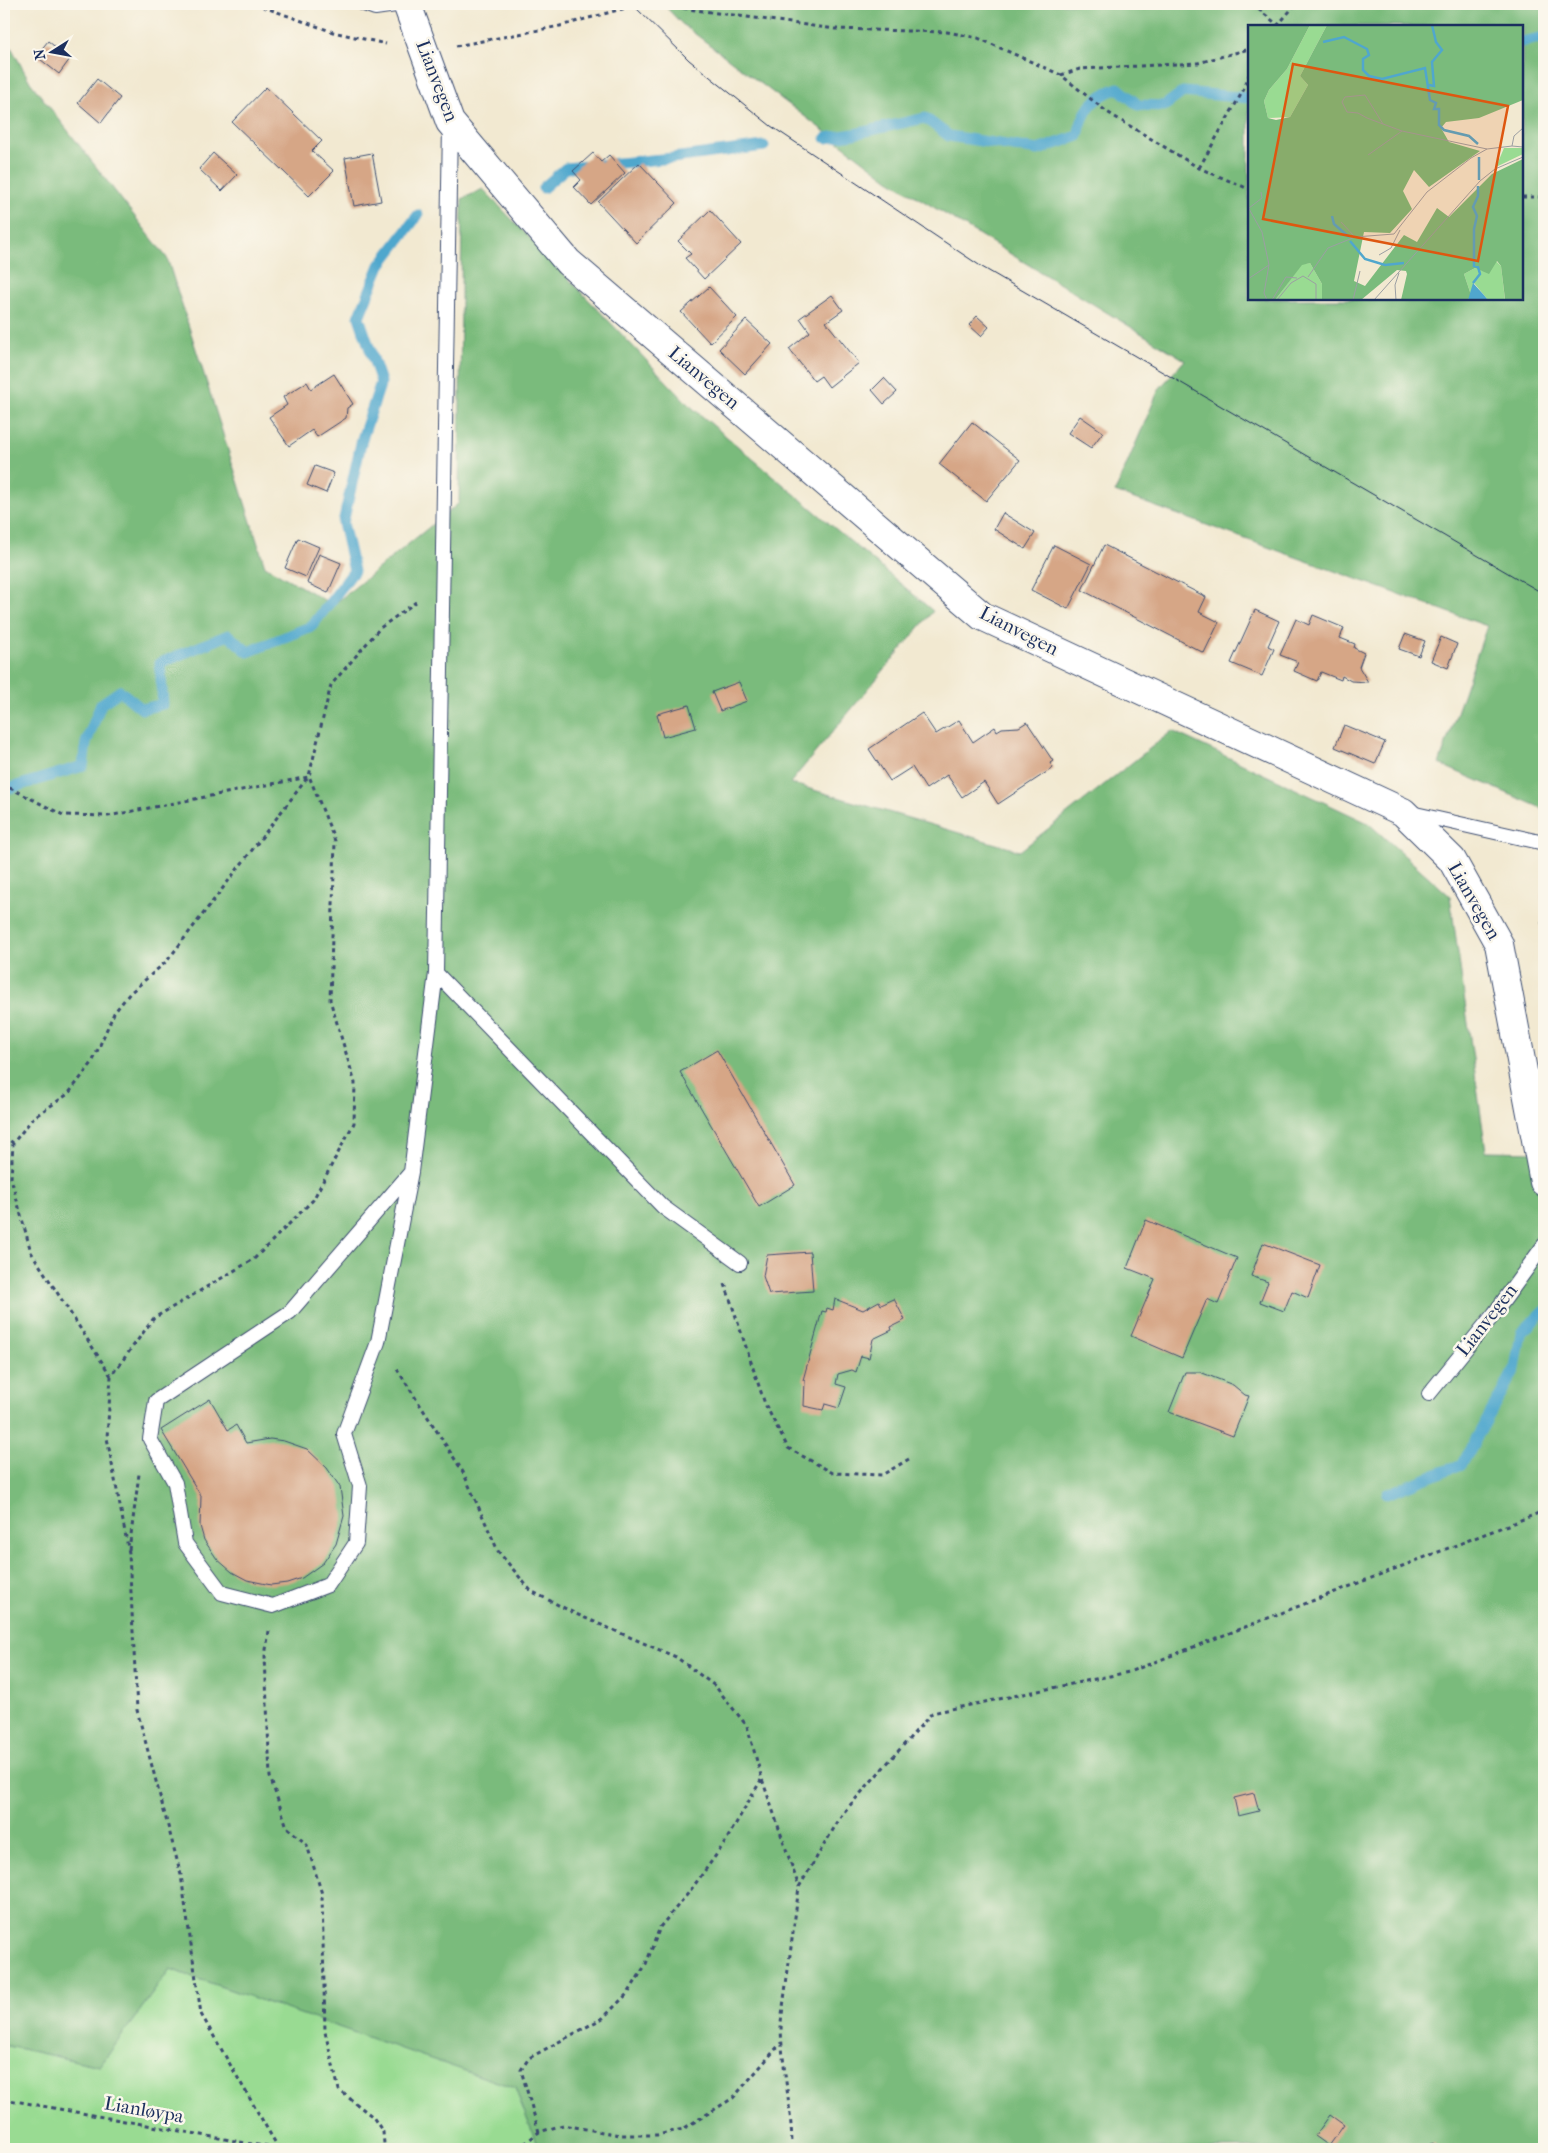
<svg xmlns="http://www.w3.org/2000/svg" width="1548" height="2153" font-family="'IM FELL French Canon',serif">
<rect width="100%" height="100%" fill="#fbf7ec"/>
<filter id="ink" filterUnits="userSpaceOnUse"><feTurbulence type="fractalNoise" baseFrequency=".02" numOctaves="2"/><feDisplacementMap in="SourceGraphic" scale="10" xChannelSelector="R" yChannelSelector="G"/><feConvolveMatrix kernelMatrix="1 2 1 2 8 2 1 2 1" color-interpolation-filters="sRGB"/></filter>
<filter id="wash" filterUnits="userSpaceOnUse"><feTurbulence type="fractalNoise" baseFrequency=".0096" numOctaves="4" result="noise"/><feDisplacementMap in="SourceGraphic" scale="20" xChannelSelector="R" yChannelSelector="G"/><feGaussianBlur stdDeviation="1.12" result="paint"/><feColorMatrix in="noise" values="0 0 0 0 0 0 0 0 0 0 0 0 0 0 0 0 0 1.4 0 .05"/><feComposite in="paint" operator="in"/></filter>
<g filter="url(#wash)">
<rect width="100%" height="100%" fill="#f2e9d1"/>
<path fill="#99db92" stroke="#5a8578" d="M170,1969L515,2088L539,2149H4V2045L100,2066Z"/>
<path fill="#7abb7c" stroke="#4a756d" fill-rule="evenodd" d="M663,4H1544V809L1439,764L1487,626L1115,492L1159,389L1185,360L889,180L682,24ZM1249,26H1522V299H1249Z
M4,34L30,82L167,258L265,566L333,605L459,503L462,199L483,189L689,405L933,611L790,783L1020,851L1172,731L1368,823L1450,896L1486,1151L1544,1152V2149H539L515,2088L170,1969L100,2066L4,2045Z"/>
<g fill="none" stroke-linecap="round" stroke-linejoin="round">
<path stroke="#50a7cd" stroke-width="11" d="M1522,42L1544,37
M826,138L854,134L925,118L949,136L1038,150L1078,136C1083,110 1093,97 1118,88L1138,105L1164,106L1183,92L1249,98
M543,188L566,168L673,158L764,146
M4,790L83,766L86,743L101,704L120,691L142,709L163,704L160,663L228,635L248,652L312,626L354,571L343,523L362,439L381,382L359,317L380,265L418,215
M1387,1494L1462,1464L1515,1369L1521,1333L1544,1311"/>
</g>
<g id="blocks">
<path fill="#d6a686" d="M48,41L70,59L59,74L36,56Z
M97,79L120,98L101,123L78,103Z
M266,87L322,141L312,151L334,171L309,196L232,122Z
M213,153L237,175L222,191L199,169Z
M372,153L381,201L354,206L345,158Z
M593,153L601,162L609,155L625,173L591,205L574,187L581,180L573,171Z
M639,163L677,203L636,243L598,202Z
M710,210L741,244L704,279L685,258L691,254L678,241Z
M709,287L737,317L710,343L681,312Z
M832,295L843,310L826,322L859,363L829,387L821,376L814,381L789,349L810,332L800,318Z
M977,316L989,327L981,336L969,325Z
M746,320L772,344L745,374L719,349Z
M334,374L353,404L347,408L346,418L317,437L312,430L289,446L269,417L287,405L283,397L307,382L311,389Z
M884,378L897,392L884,404L872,390Z
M1080,416L1103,432L1091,448L1068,433Z
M972,422L1020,460L986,501L939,464Z
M315,466L334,473L326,493L307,485Z
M1003,513L1035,533L1025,549L994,529Z
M298,538L319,547L306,577L285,568Z
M1054,545L1091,564L1068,609L1031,590Z
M1104,545L1206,597L1199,612L1219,622L1204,653L1082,590Z
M319,554L341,563L328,593L307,583Z
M1255,610L1279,621L1268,646L1274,649L1262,676L1231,663Z
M1313,615L1344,628L1340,638L1355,644L1354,648L1364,653L1359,667L1368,682L1351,681L1342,676L1341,680L1321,672L1317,681L1294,671L1298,662L1280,655L1296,619L1309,625Z
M1405,634L1425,641L1419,656L1399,649Z
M1441,637L1457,644L1448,668L1431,661Z
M739,682L747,701L720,711L712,692Z
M689,705L696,728L663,737L657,714Z
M922,713L936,734L959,720L973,742L995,727L997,731L1002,728L1019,727L1027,722L1053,761L1050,763L1053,768L998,804L984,782L962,797L947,775L926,789L912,767L890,781L869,749Z
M1344,725L1385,742L1375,764L1335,747Z
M1544,893V909H1543L1541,894Z
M1541,922H1544V934H1543Z
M717,1050L795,1185L759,1207L680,1072Z
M1146,1220L1237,1258L1218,1304L1207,1299L1182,1358L1131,1336L1155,1279L1127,1268Z
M1263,1243L1320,1265L1308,1298L1292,1291L1284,1311L1260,1302L1268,1282L1251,1276Z
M810,1252L813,1291L769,1294L763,1276L767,1255Z
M835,1299L863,1310L879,1301L881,1305L894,1299L905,1320L891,1327L892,1330L873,1339L869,1358L861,1356L856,1372L852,1370L838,1374L836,1384L846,1387L839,1408L825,1404L823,1410L804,1406L805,1381L803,1380L822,1311L826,1312L827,1308L833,1310Z
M1185,1372H1200L1233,1385L1245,1395L1249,1396L1233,1436L1169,1412Z
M210,1399L228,1430L236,1425L246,1443L270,1439L284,1441L307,1449L327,1468L340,1487L344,1516L336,1544L323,1563L302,1578L287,1583L271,1585L247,1580L232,1572L217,1559L204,1540L200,1526L201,1496L161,1430Z
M1254,1793L1259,1811L1238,1816L1234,1798Z
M1330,2115L1344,2125L1329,2146L1315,2136Z
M1433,2142L1438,2149H1424Z"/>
</g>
</g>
<g filter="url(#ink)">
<use href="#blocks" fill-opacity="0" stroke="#3b4b6f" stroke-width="1"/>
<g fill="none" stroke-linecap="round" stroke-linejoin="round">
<defs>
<path id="service" d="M364,4L375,8L403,4
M1411,813L1544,843
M436,973L663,1207L740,1263
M411,1172L290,1312L156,1401L150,1439L175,1483L185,1543L222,1593L273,1606L328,1585L356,1543L360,1486L344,1434L378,1342L411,1172L436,973L450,125
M1429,1394L1494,1314L1544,1245"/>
<path id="minor" d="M407,4L450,122L568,262L982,616L1403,812L1452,860L1499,944L1544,1182"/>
</defs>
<use href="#service" stroke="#3b4b6f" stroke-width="16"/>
<use href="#minor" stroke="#3b4b6f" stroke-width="30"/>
<path stroke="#3b4b6f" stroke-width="3" stroke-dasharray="4 4" stroke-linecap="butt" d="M255,4L333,32L386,44
M668,4L681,8L835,29L947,32L978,38L1061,75L1107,112L1199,168L1249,189
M1252,4L1278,25
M1277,26L1296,4
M456,46L560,26L640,4
M1061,75L1080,69L1198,63L1249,49
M1199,168L1243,91L1249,75
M1522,197H1544
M4,782L10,788L63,815L108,816L308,777
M4,1136L13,1143
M725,1284L765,1404L788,1448L833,1473L882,1475L909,1459
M397,1369L463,1472L498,1551L531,1591L576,1614L676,1657L715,1686L747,1726L762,1779L799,1887
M111,1376L31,1252L11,1178L13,1143L34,1117L68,1094L92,1063L114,1013L130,993L167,961L308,777
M129,1550L139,1474
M269,1631L265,1656L270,1777L287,1827L307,1845L322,1894L325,2032L339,2090L373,2117L383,2132L384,2144L387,2149
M4,2099L279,2149
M539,2132L521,2070L529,2058L603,2018L629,1992L646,1964L660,1927L690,1891L724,1844L761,1780
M279,2149L201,2014L181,1875L137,1710L129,1553L107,1438L111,1376L154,1318L254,1259L313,1200L354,1123L355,1083L330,1000L335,841L309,776L331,685L380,628L416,602
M518,2149L539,2132L563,2125L620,2135H657L683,2129L733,2098L781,2043
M792,2149C792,2106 781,2065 781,2022L799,1887L843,1813L932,1713L1129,1672L1544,1511"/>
<use href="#service" stroke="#fff" stroke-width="14"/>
<use href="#minor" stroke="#fff" stroke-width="28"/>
<path stroke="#1b2f5e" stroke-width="1" d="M632,4L689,60L771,126L982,267L1544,594"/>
</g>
</g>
<g text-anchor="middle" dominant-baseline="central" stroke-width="5" stroke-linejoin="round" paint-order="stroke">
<g font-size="19" fill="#1b2f5e" stroke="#fbf7ec">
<text transform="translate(437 81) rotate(69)">Lianvegen</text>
<text transform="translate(704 378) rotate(40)">Lianvegen</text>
<text transform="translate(1019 631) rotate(27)">Lianvegen</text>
<text transform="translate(1474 901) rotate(60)">Lianvegen</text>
<text transform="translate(1487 1320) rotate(-52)">Lianvegen</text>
<text transform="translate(144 2110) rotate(10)">Lianløypa</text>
</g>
</g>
<g transform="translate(1248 25)">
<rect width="275" height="275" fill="#f2e9d1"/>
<path d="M62,0H79L52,51L60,60L42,92L20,93L16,76L21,65L39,44ZM256,123H275V129L248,142ZM248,236L253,241L257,275H240L226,258L223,270L216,249L227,243L235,246ZM62,238L74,259V275H27L54,239Z" fill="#99db92"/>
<path d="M0,0H62L39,44L21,65L16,76L20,93L28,95L42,92L60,60L52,51L79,0H275V75L231,93L198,97L193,103L201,117L232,126L181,162L166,145L155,166L164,184L142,208L116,207L106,256L117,261L156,210L169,217L189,183L201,192L244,149L275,134V275L257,274L253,241L249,236L241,249L227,243L216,249L223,270L220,275H153L159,249L158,246L149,245L113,275H74V259L62,238L54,240L27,275H0Z" fill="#7abb7c"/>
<path d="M225,258L235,269L240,275H220Z" fill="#50a7cd"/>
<path fill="none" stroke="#50a7cd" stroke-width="2.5" d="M75,17L96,12L119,24L121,30L115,34V45L121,51L134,54L177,43L182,75L188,78L186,84H191V100L196,105L221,111L230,119M181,60L186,61L184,37L194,25L188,17L184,0M231,155V132M84,191L86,199L101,212M102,216L117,234L137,240L156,238M225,258L232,249L230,242L226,241V204L229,191L225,182L230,171V161"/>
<path fill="none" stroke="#9c9fa3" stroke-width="1" d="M135,99L117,70L97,72L94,77L99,87L110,88L119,93L135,99L154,106L239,124M275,103L266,111L264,121L275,122M120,130L154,106M0,182L14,207L21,240L16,268L19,275M1,183L14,173L13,167M93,197L107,212M131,230L143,223L152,205M60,252L80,223L107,212L146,209L179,167L223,133L239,124L264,121M0,254L21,240M24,275L38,252L49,253M29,275L43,258L55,251L68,259V275M105,275L112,246M126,275L232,156L247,144L275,132M148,275L147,260L151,248"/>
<path fill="#de5710" fill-opacity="0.15" stroke="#de5710" stroke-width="2.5" d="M45,39L260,81L230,236L15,194Z"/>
<rect width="275" height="275" fill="none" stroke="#1b2f5e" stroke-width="2.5"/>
</g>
<rect width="1548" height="2153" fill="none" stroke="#fbf7ec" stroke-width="20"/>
<g transform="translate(52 52) rotate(259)" stroke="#fbf7ec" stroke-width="4" paint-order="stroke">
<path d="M0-4L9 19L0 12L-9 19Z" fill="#1b2f5e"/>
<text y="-8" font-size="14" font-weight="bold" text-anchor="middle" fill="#1b2f5e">N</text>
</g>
</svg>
